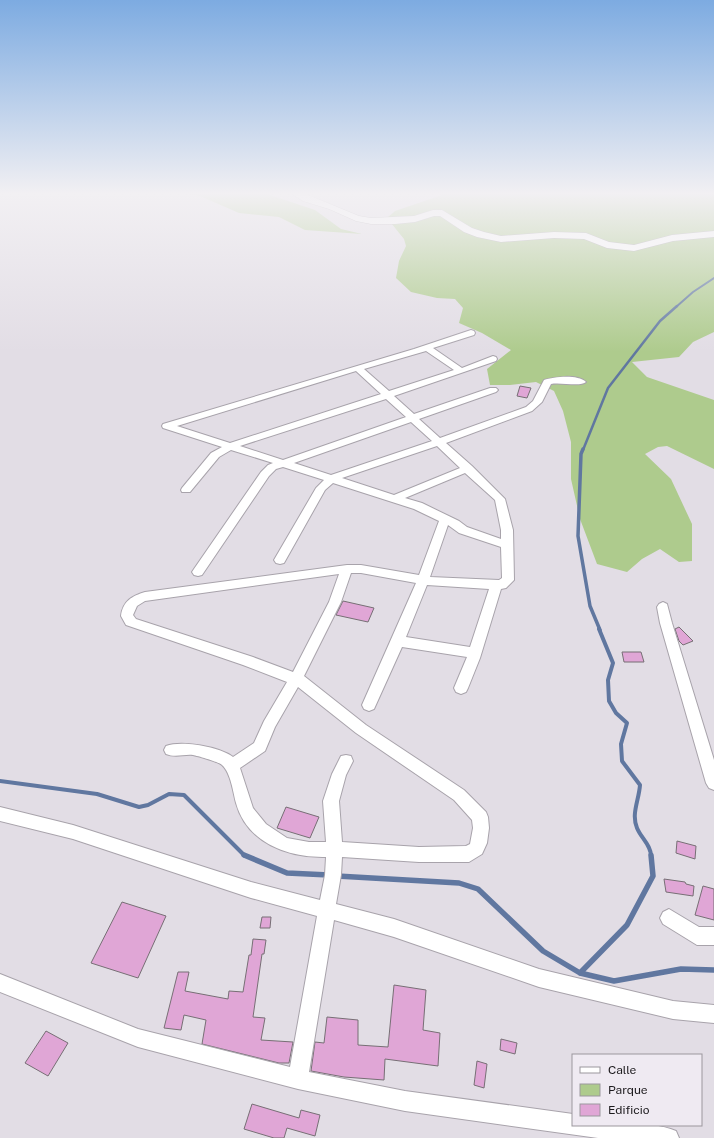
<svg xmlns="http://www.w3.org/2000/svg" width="714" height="1138" font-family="'Public Sans',sans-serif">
<rect width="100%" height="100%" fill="#e2dde5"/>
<path fill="#aecb8d" d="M180,192H261L315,210L341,229L362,234L305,230L279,217L239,213L200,196Z
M441,192H714V332L693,342L679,357L632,362L647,377L714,400V469L667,446L658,447L645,454L671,479L692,524V561L679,562L660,549L642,559L627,572L597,564L580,519L571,479V442L563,411L554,391L536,382L510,385H490L487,369L511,350L482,333L459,323L463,308L455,299L437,298L411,292L396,278L399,261L406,246L404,239L387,218L395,211L442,195Z"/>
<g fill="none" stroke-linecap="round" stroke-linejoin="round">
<path stroke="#6077a0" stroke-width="2" d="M676,307L693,292L714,278"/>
<path stroke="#6077a0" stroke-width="2.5" d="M583,450L608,388L660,321L677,306"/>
<path stroke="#6077a0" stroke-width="3.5" d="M583,449L581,454L578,536L590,606L600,630"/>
<path stroke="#6077a0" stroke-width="4" d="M599,629L613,663L608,680L609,701L616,713L627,723L621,744L622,761L640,785C639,800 631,814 637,828C641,838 651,845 651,856
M0,781L97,794L139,807L148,805L169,794L184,795L245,856"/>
<path stroke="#6077a0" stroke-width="5.5" d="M244,855L287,873L329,875
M337,876L459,883L478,889L543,951L580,973L614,981L681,969L714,970
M580,973L627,925L653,876L651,855"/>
</g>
<path fill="#e0a6d6" stroke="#776f75" d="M520,386L531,388L527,398L517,396Z
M343,601L374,608L368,622L336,615Z
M679,627L693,641L683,645L679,641L675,629Z
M622,652H641L644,662H624Z
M286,807L319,817L310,838L277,828Z
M677,841L696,846L695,859L676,853Z
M664,879L685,882L686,884L694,886L693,896L666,892Z
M703,886L714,889V920L695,915Z
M122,902L166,916L138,978L91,963Z
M262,917H271L270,928H260Z
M253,939L266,940L264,954H262L253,1017L265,1018L261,1040L293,1042L289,1063H279L202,1044L206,1020L184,1015L181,1030L164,1028L178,972H189L185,991L228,999L229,991L243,992L249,955H251Z
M394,985L426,990L423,1030L440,1033L438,1066L385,1059L384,1080L344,1077L311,1071L315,1042L324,1043L327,1017L358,1020V1045L388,1047Z
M46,1031L68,1043L48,1076L25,1063Z
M501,1039L517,1043L515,1054L500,1050Z
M477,1061L487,1064L484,1088L474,1085Z
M252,1104L299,1118L301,1110L320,1115L315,1136L287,1128L284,1138H274L244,1129Z"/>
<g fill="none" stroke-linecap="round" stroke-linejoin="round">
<defs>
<path id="street" d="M471,330L474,331L475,333L474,335L433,348L462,368L493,356L496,357L497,359L496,361L394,396L414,414L490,388H496L498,390L496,392L419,419L440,438L526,407L533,401L544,380C554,377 577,374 586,382C581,387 560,382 551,384L542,402L532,411L446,443L472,466L505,499L513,530L514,580L506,588L501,589L480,658L468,688L466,692L461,694L456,692L454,688L467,657L402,647L374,709L369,711L364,709L362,705L416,583L361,573H351L341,602L304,676L366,725L464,790L486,812L488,817L489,828L487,843L482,854L469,862H419L342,857L341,875L336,904L394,919L539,969L673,1001L714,1005V1023L673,1019L539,987L394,937L334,920L309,1072L405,1091L573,1114V1125C602,1125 650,1120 676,1131L679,1138H598L405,1111L298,1089L138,1047L0,992V974L138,1029L290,1067L317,916L251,898L73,839L0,821V807L73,825L251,882L320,900L325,875L326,857C288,858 247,843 236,803C233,792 231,773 222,765C219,762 198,756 193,755C184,754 175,758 166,754L164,750L166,746C182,740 220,747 233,757L254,743L264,721L287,682L243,665L126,625L121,616C123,601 132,596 145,592L347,565H361L419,575L439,521L414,509L333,483L325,490L284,563L280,564L276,563L274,560L316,488L324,480L283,467L276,469L269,476L202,575L198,576L194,575L192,572L194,569L261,472L268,465L273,463L231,450L219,457L190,492H182L181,490L182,488L211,453L222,447L163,428L162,426L163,424L414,349ZM426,351L454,370L389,391L364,369ZM356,371L381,394L230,443L177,426ZM386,399L406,417L283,460L240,446ZM411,422L432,441L331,475L294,463ZM437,446L460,468L394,495L342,478ZM465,473L495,500L501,530V539L467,527L459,521L422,503L405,498ZM448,525L459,533L501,547L502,578L499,580L430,577ZM339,574L329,602L293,672L253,657L136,619L133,615L137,606L145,601ZM427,585L489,589L470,647L406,637ZM298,687L356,733L454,800L472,820L473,828L470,844L466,846L419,847L342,842L339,801L346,775L353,761L351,756L346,755L341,756L332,774L323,801L326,842H309L287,838L266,824L253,808L240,768L265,751L275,727Z
M663,602L667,604L672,623L714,760V790L709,788L706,783L660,623L657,607L659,604Z
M669,909L699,927H714V945H697L663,924L660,918L663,912Z"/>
<path id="secondary" d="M289,192H301L359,216L371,218L414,216L433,210H442L472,228L484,232L501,236L554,232L586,233L609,242L634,245L672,235L714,231V237L673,241L634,251L607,248L584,239L554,238L501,242L477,237L464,232L440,216H434L415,222L395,224H371L356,221L329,209L303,201Z"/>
</defs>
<use href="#street" stroke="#a8a3ab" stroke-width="2"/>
<use href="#secondary" stroke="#a8a3ab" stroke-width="1"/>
<use href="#street" fill="#fff" fill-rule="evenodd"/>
<use href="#secondary" fill="#fff" fill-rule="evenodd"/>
</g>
<linearGradient id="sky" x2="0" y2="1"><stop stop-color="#7dabe1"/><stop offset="0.55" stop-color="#f2f0f3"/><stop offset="1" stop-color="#f2f0f3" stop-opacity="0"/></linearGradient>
<rect width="714" height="352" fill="url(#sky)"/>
<rect x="572" y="1054" width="130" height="72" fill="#efeaf2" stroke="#9b979d"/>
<rect x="580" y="1067" width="20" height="6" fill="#ffffff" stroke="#9b979d"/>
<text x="608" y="1074" font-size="12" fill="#1d1b1e">Calle</text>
<rect x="580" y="1084" width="20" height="12" fill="#aecb8d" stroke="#9b979d"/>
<text x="608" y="1094" font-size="12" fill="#1d1b1e">Parque</text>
<rect x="580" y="1104" width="20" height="12" fill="#e0a6d6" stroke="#9b979d"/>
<text x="608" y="1114" font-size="12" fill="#1d1b1e">Edificio</text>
</svg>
